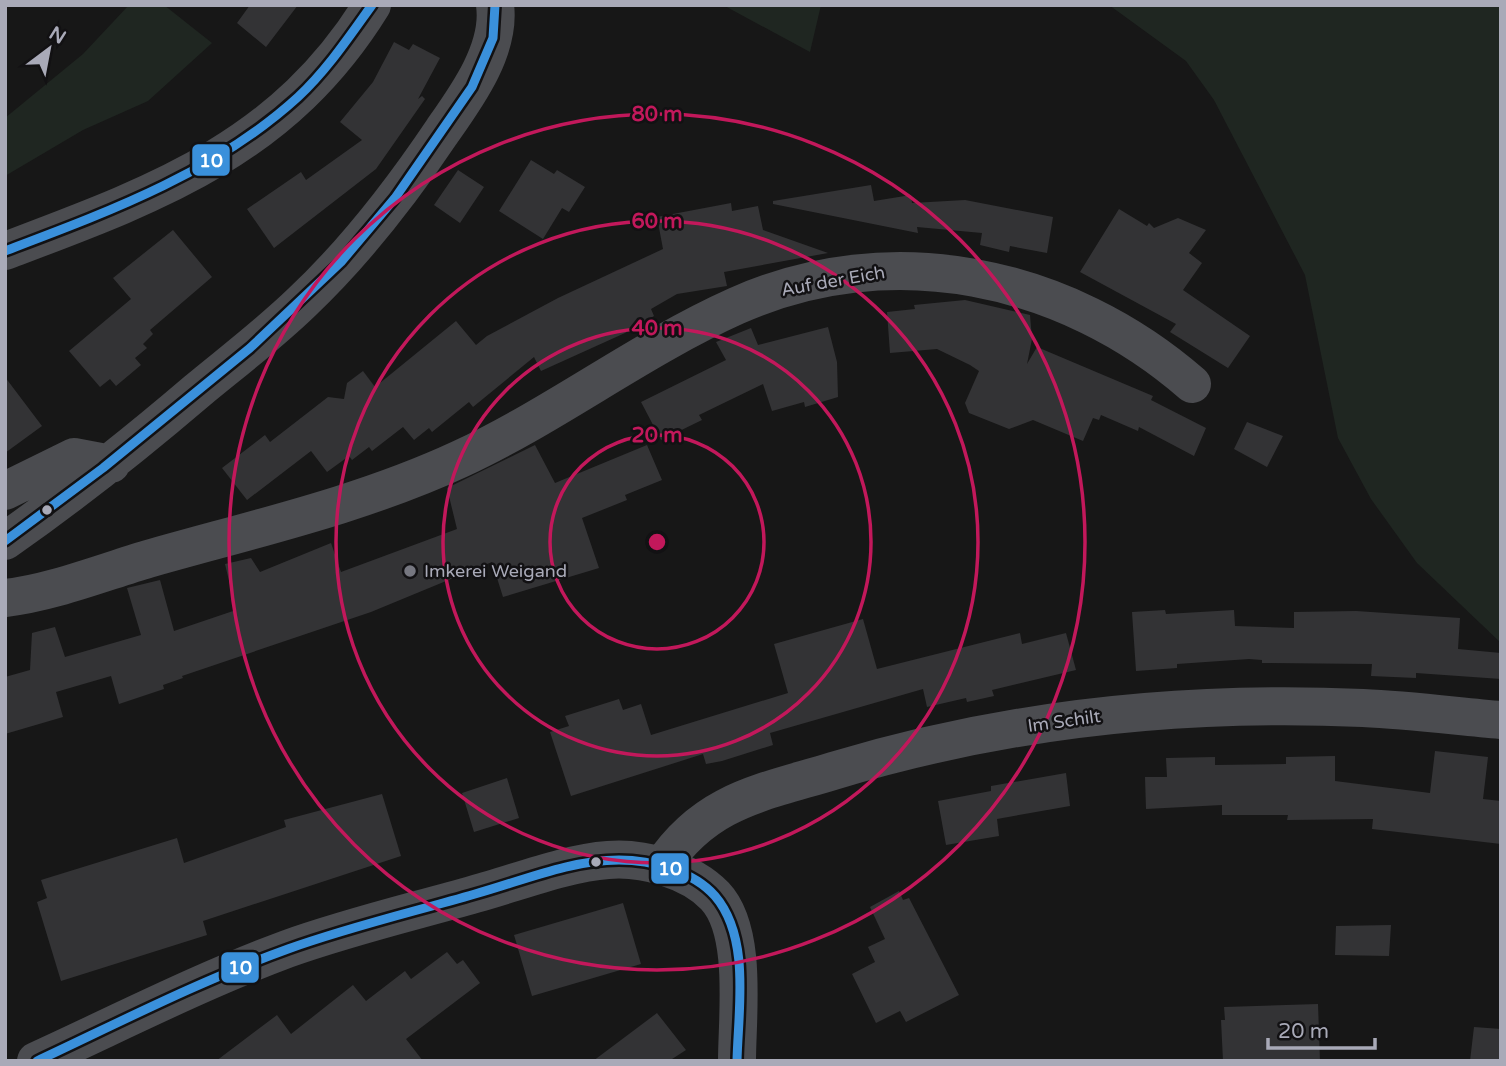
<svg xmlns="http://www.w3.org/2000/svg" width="1506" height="1066" font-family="'Varela Round',sans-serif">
<rect width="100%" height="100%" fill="#171717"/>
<path fill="#1f2621" d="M129,5H164L212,43L148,101L83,130L5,176V118L83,54Z
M723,5H821L810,52Z
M1109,5H1501V643L1417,563L1371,499L1338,438L1305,275L1214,100L1186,61Z"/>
<path fill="#333335" d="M250,5H298L266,47L237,23Z
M394,42L409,50L413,44L440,58L418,99L422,96L425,99L376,169L274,248L247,209L301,172L306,180L362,140L340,122L373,82Z
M531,160L554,174L557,170L585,187L569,212L562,208L543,239L499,211Z
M458,170L484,187L460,223L434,205Z
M871,185L874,201L911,195L912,203L965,200L1053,217L1047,253L1010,246L1009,252L980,245L982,233L917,227L918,233L773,204V201Z
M731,203L732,211L758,206L763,230L828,253L724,272L727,286L677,294L651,309L654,316L625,333L541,371L534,357L473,407L469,402L432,432L429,428L414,440L403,427L372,451L369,447L352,460L349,456L327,472L311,451L247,500L222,468L265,435L270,442L328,397L344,399L347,383L363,371L375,387L456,321L476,345L487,336L558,298L663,249L657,217Z
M1119,209L1147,226L1149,223L1154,228L1178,218L1206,230L1189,253L1202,263L1183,290L1250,336L1228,368L1170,332L1176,324L1080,272Z
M173,230L212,277L150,330L153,334L143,344L147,348L135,358L141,365L116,386L110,379L100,387L69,351L131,299L113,278Z
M965,300L1030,315L1032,339L1027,364L1037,347L1153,396L1151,400L1206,428L1194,456L1139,427L1138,431L1101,415L1099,420L1093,418L1083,441L1033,420L1009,429L969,413L965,403L979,371L970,365L937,349L890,353L887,312L915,309L914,305Z
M828,327L837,362L838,397L805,407L804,402L772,411L763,384L699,415L702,420L661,440L641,402L726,360L716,342L751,328L758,345Z
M5,377L42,426L5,453Z
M1247,422L1283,436L1267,467L1234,449Z
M535,445L555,483L647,445L662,480L625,495L627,500L582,518L599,568L503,597L492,562L371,612L182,676L183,678L163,685L164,689L119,704L111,676L56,692L63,717L5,734V677L30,670L32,633L55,627L65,657L141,635L127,588L160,580L174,631L236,610L225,564L251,558L260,572L331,543L341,572L457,529L447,488Z
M1165,610L1166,614L1234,610L1235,626L1294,628V612L1356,611L1460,618L1458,649L1501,653V679L1416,673V678L1371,676L1372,664L1262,663V660L1249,659L1177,664V668L1136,671L1132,612Z
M863,619L877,669L1020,633L1022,644L1066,633L1076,670L992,690L994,696L967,702L966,698L927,707L923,689L770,733L773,745L722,761L706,764L703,754L571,796L550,732L569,726L565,716L619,699L623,710L641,704L651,735L788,693L774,644Z
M1435,751L1488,757L1483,799L1501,801V844L1372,829L1373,819L1287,820L1288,815H1222V805L1146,809L1145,777H1167L1166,758L1215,757V765L1286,764V757L1335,756V781L1430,793Z
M1066,773L1070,806L997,819L999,836L946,845L938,801L991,791V786Z
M507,778L519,818L474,832L462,793Z
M382,794L401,856L203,921L207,935L61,981L37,902L47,898L41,880L177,838L184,863L286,827L284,820Z
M899,891L903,900L909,898L959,995L906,1022L900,1011L876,1023L852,974L875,962L868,947L885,939L870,907Z
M623,903L641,964L532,996L514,935Z
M1391,925L1389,956L1335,955L1336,926Z
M447,952L457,964L463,960L480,983L406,1039L423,1061H216L277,1015L291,1034L353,985L366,1001L405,971L411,979Z
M1318,1004L1320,1061H1223L1221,1020H1225L1224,1007Z
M657,1013L686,1050L669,1061H593Z
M1474,1027L1501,1029V1061H1470Z"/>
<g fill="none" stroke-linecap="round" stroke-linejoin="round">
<path stroke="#4b4c50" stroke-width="38" d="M5,251C156,194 283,149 372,5
M5,491L74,457L111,464
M5,541C72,494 135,444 197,391C232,362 269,334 302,302C356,251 402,191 443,130C467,96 501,49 495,5
M5,598C51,593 104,572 148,559C253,529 361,505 460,459C555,415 640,349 736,306C890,237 1066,274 1192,384
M662,866C706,800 761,793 833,771C1005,719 1184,700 1363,708C1409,710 1455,716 1501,720
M36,1061C119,1023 201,981 287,949C348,927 412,912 475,894C516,883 566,863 608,860C643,857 690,870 715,896C748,931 737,1016 737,1061"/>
<defs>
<path id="bus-1" d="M5,251C108,212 215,173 298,97C327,70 349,37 372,5
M5,541L103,468L250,348L341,262L395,198L472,87L493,38L495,5
M37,1061C120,1022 202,980 288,949C349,927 413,912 475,894C522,881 570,860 619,860C651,860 693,871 715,896C751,938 738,1011 737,1061"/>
</defs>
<use href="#bus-1" stroke="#121113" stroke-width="14"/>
<use href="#bus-1" stroke="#3a90db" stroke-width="9"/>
</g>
<g fill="none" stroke="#c2185b" stroke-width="3.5">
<circle cx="657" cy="542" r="107"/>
<circle cx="657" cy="542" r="214"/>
<circle cx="657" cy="542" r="321"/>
<circle cx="657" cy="542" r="428"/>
</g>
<g fill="#a9aab8" stroke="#121113" stroke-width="2.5">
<circle cx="47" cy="510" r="6"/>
<circle cx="596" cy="862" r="6"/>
</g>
<circle fill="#767780" stroke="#121113" stroke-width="2.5" cx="410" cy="571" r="7"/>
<g text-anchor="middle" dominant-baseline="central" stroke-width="5" stroke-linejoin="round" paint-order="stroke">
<g font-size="18" fill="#a9aab8" stroke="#121113">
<text transform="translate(833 281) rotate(-10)">Auf der Eich</text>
<text transform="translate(1064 721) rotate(-8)">Im Schilt</text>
</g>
<g font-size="18" fill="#a9aab8" stroke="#121113" text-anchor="start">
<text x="424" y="571">Imkerei Weigand</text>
</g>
</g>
<circle cx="657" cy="542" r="10" fill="#c2185b" stroke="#121113" stroke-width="3.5"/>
<g font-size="21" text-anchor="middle" font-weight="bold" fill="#c2185b" stroke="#121113" stroke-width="5" stroke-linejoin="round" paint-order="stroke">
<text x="657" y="121">80 m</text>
<text x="657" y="228">60 m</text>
<text x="657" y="335">40 m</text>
<text x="657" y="442">20 m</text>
</g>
<g stroke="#121113" stroke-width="2.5">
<rect x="191" y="143" width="40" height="34" rx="7" fill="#3a90db"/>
<rect x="650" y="852" width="40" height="33" rx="7" fill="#3a90db"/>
<rect x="220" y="951" width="40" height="33" rx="7" fill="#3a90db"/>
</g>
<g font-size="19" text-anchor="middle" font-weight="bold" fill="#fff">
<text x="211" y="167">10</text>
<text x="670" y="875">10</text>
<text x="240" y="974">10</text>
</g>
<rect width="1506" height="1066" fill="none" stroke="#a9aab8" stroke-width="14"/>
<g transform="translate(49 49) rotate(32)" stroke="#121113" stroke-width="5" paint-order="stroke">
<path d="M0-5L12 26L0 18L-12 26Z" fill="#a9aab8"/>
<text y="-10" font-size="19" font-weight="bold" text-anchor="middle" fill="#a9aab8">N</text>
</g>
<path d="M1268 1038v10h107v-10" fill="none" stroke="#a9aab8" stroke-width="3.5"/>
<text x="1278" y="1038" font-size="21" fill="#a9aab8" stroke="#121113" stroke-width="5" paint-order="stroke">20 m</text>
</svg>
